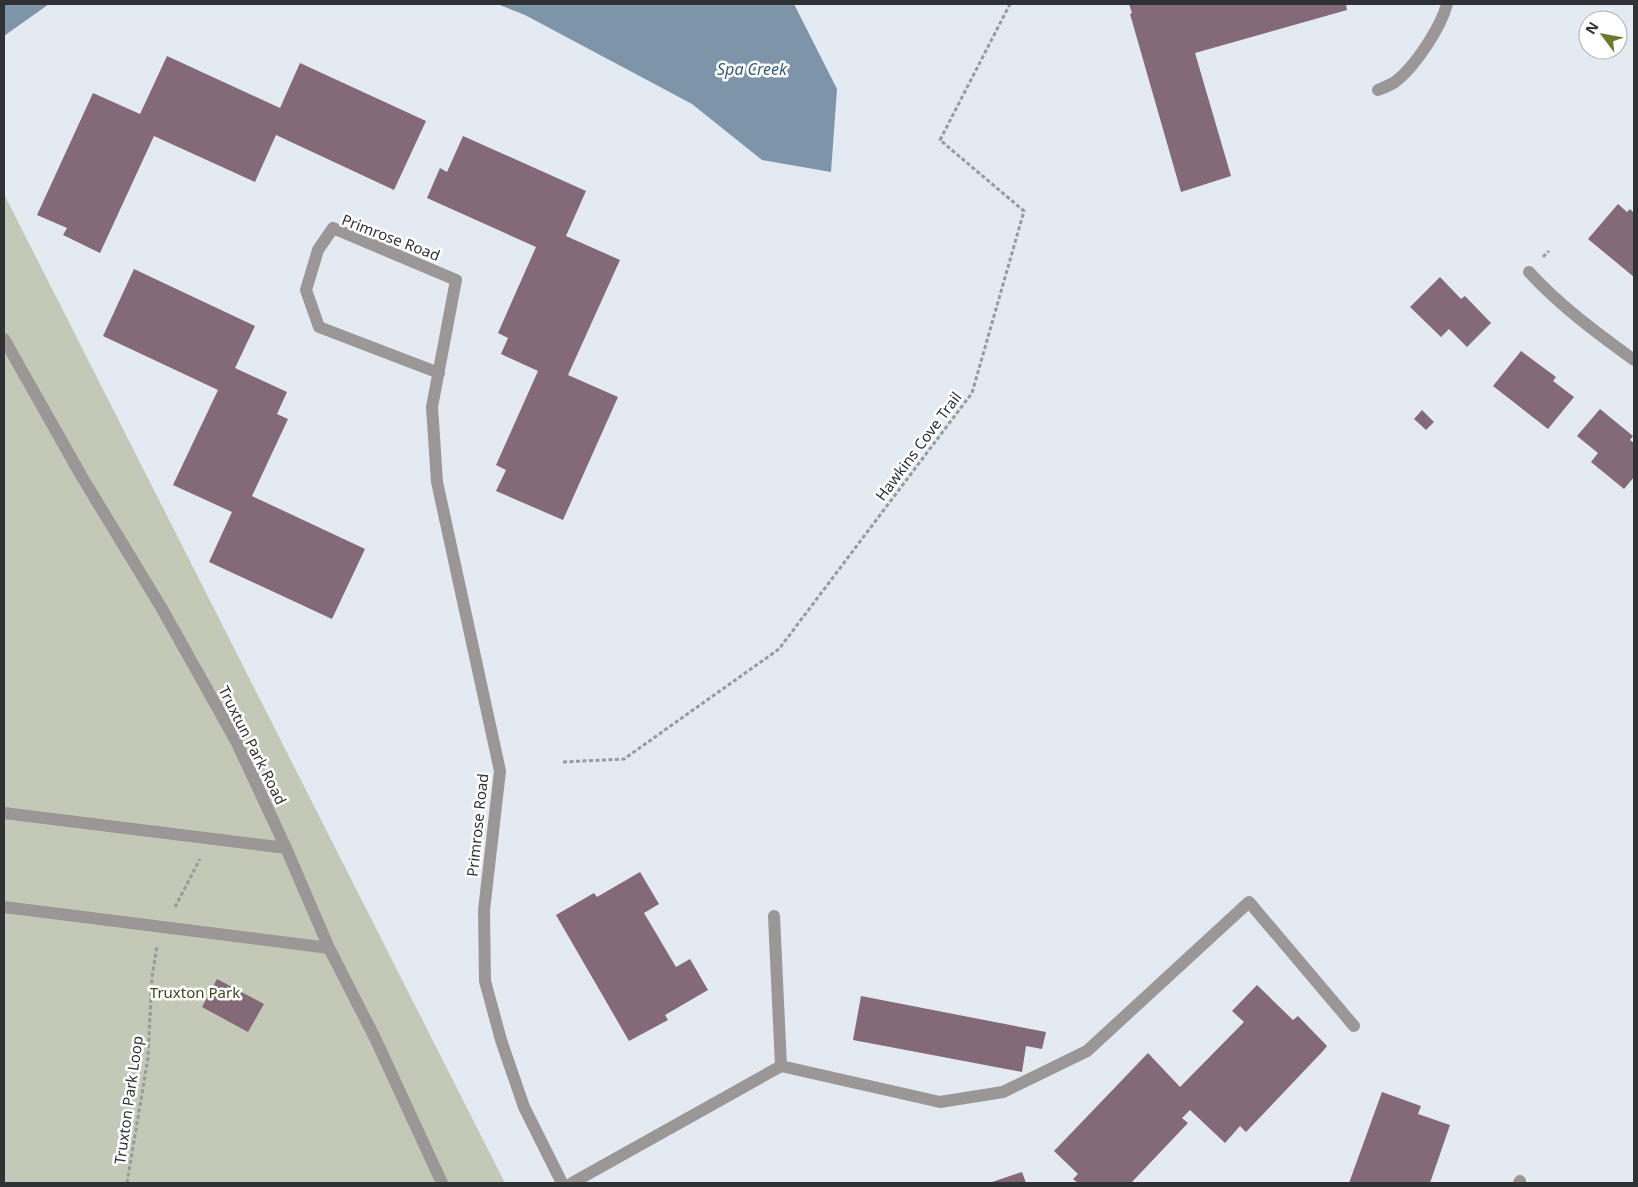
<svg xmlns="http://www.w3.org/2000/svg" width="1638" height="1187" font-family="'Noto Sans',sans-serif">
<rect width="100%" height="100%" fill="#e4eaf1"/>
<path fill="#c4c9b7" d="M4,194L505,1183H4Z"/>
<path fill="#7d94a9" d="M4,4H49L4,36Z
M497,4H794L837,89L831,172L762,160L692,104L525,15Z"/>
<path fill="#846978" d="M1129,4H1346L1347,10L1195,53L1231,176L1181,192L1130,14L1132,13Z
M167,56L280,108L300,63L426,121L394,190L276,135L255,182L154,136L100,253L63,235L67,228L37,215L93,93L140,114Z
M463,136L586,191L566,236L620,260L568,375L618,397L563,520L496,491L506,470L496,465L538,371L501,354L508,338L498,333L536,247L427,198L440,168L447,172Z
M1618,204L1627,212L1630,209L1634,213V277L1588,239Z
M134,269L255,326L235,368L287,392L277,414L288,419L252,496L365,549L332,619L209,562L232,512L173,485L218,390L103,336Z
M1440,277L1461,299L1465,296L1491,323L1467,347L1449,329L1441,337L1410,307Z
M1521,351L1556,377L1553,381L1574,397L1548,429L1493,386Z
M1600,409L1633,436L1630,440L1634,443V477L1624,489L1591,462L1598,453L1577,436Z
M1422,410L1434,422L1426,430L1414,419Z
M640,872L659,904L644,913L676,967L690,959L708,990L665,1015L668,1020L629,1041L556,915L594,893L597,897Z
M217,979L264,1004L248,1032L202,1007Z
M1257,985L1293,1020L1298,1016L1327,1046L1323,1051L1246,1132L1240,1126L1225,1143L1190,1110L1182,1118L1188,1123L1131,1183H1078L1073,1179L1078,1174L1054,1151L1148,1053L1180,1087L1244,1022L1232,1011Z
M861,996L1046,1032L1042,1049L1026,1046L1022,1072L853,1040Z
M1382,1092L1421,1106L1418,1114L1450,1125L1430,1183H1349Z
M1022,1172L1026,1183H989Z"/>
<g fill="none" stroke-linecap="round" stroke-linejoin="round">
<path stroke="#969ba0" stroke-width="3" stroke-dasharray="4 2.5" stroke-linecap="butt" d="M1543,257L1549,251
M563,762L624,759L779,649L972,393L1024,211L940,140L1010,4
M175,907L200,859
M127,1183L148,1058L152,977L157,946"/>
<path stroke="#9b9797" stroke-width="12" d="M1378,90C1383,88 1390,85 1395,82C1415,67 1441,27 1447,4
M774,916L781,1066
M572,1183L781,1066L940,1102L1003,1092L1087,1051L1249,902L1354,1026"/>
<path stroke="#9b9797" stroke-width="12" d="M1529,272C1560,306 1597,333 1634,360
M4,339L82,477L161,607L236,741L286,848L329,948L375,1038L442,1183
M439,373L319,327L306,290L318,250L333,228L456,280L432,407L437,482L500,771L484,910L485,981L501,1040L524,1107L562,1183
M4,813L286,848
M4,907L329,948
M1519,1183L1520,1181"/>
</g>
<g text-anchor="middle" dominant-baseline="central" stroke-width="5" stroke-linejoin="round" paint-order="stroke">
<g font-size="15" fill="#2f3134" stroke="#fff">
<text transform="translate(391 237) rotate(21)">Primrose Road</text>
<text transform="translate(918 446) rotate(-53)">Hawkins Cove Trail</text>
<text transform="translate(253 745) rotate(63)">Truxtun Park Road</text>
<text transform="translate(477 825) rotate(-84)">Primrose Road</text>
<text transform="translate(128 1100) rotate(-82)">Truxton Park Loop</text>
</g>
<g font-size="15" fill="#404919" stroke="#fff">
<text x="195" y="992">Truxton Park</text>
</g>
<g font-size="16" font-style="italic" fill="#355b7d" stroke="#fff">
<text x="752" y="69">Spa Creek</text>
</g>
</g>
<rect width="1638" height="1187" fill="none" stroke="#2f3134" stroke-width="10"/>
<g transform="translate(1603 35) rotate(302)"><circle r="24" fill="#ffffff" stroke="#acadae"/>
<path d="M0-4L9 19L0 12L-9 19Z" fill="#697c2b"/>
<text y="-8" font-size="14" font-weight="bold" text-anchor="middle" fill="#2f3134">N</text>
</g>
</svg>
